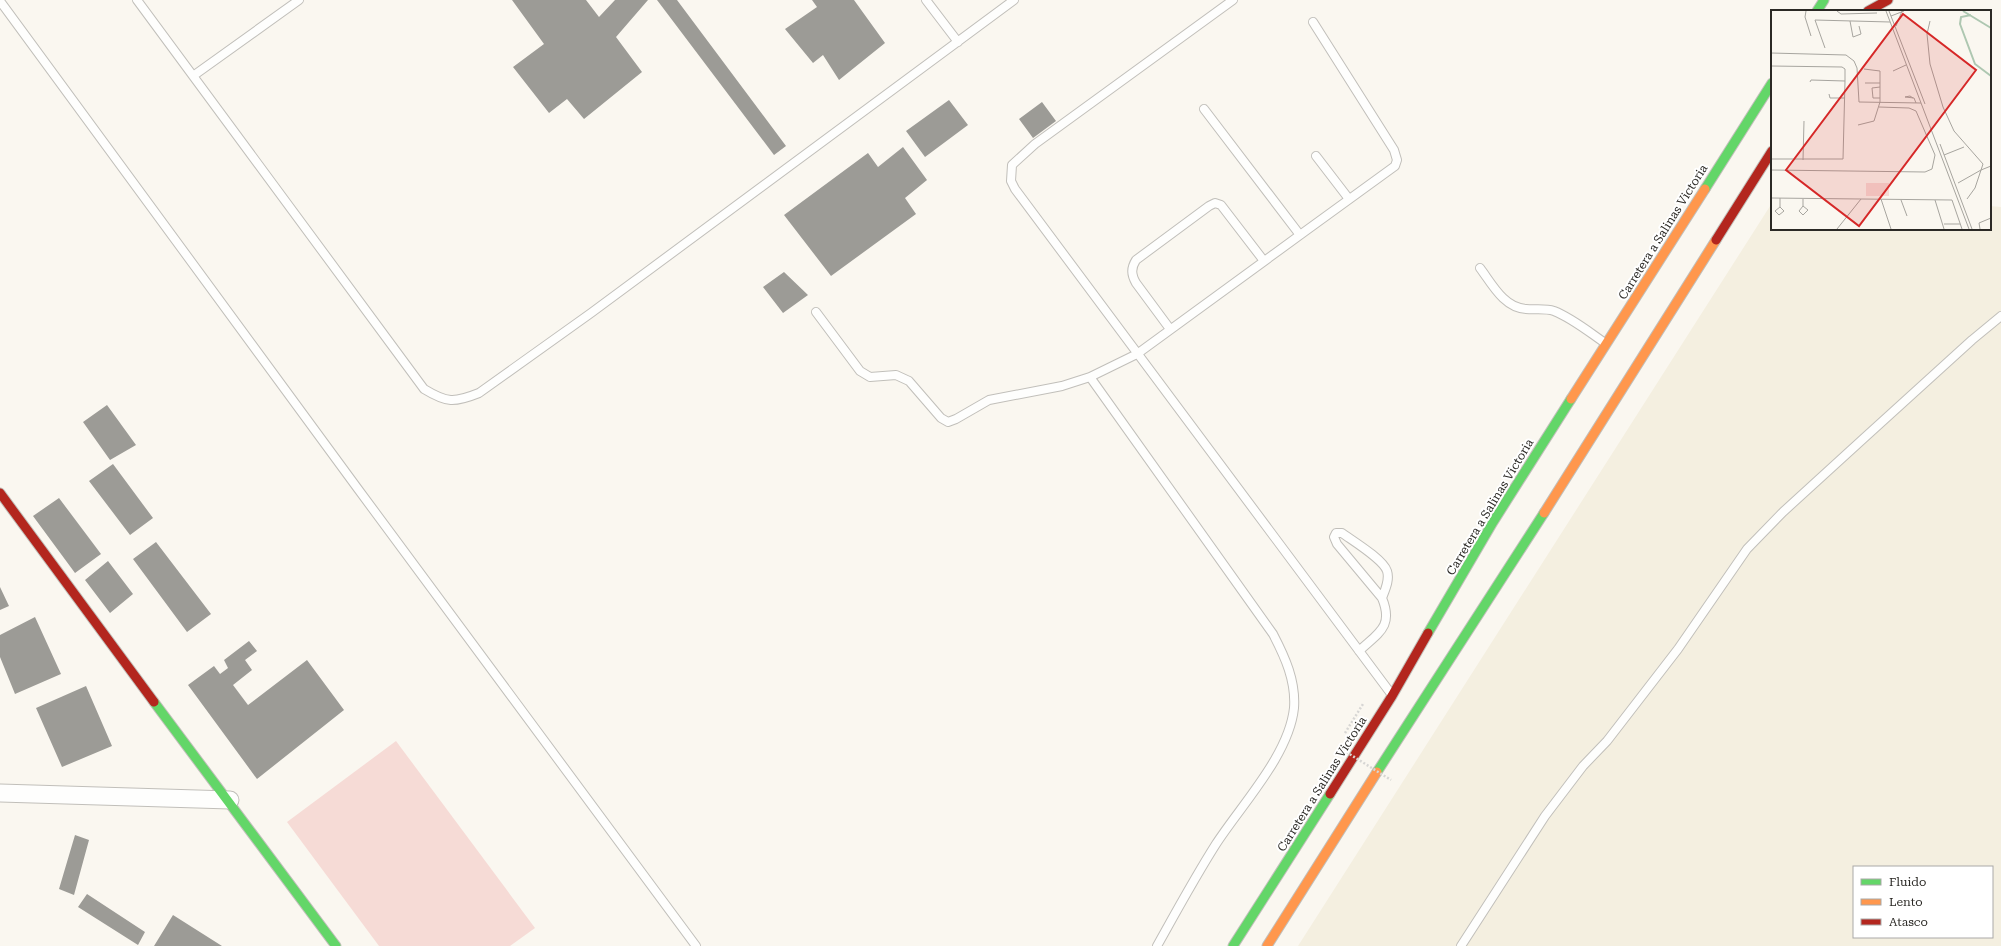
<svg xmlns="http://www.w3.org/2000/svg" width="2001" height="946" font-family="'Roboto Serif',serif">
<rect width="100%" height="100%" fill="#faf7f0"/>
<path fill="#f4efe0" fill-rule="evenodd" d="M1772,203V229H1990V206L2001,207V946H1298ZM1854,867H1992V937H1854Z"/>
<path fill="#f6dbd6" d="M396,741L535,928L510,946H379L287,822Z"/>
<path fill="#9c9b96" d="M512,0H586L599,17L615,0H648L616,37L642,72L584,119L567,99L549,113L513,67L544,44Z
M657,0H677L786,146L774,155Z
M812,0H854L885,43L839,80L823,55L813,63L785,29L817,7Z
M949,100L968,125L925,157L906,131Z
M1042,102L1056,121L1033,138L1019,119Z
M903,147L927,180L905,198L916,214L831,276L784,215L868,153L878,167Z
M784,272L808,295L783,313L763,287Z
M107,405L136,445L110,460L83,422Z
M113,464L153,518L130,535L89,481Z
M59,498L101,554L75,573L33,516Z
M156,542L211,614L187,632L133,559Z
M108,561L133,594L110,613L85,580Z
M0,587L9,606L0,610Z
M35,617L61,674L15,694L0,657V635Z
M249,641L257,651L245,660L252,670L233,685L248,705L307,660L344,710L257,779L188,685L214,666L220,674L228,668L224,660Z
M86,686L112,746L62,767L36,708Z
M75,835L89,840L74,895L59,889Z
M87,894L145,932L138,945L78,907Z
M173,915L222,946H154Z"/>
<g fill="none" stroke-linecap="round" stroke-linejoin="round">
<defs>
<path id="lane" d="M137,0L424,389C447,403 454,403 479,393L591,313L1014,0
M926,0L958,42
M1233,0L1035,144L1012,165L1011,181L1015,189L1392,695
M0,1L358,489L696,946
M193,76L299,0
M1204,109L1300,235L1395,166L1397,160L1394,150L1313,22
M1316,156L1349,199
M1480,268C1492,284 1504,308 1526,309C1535,310 1545,308 1554,311C1572,318 1589,332 1605,343
M816,312L860,371L870,377L896,375L909,381L941,418L948,422L956,419L989,400L1062,386L1090,377L1137,354L1300,235
M1170,329L1136,283C1131,274 1131,268 1136,260L1209,206L1215,203L1221,205L1264,261
M1090,377L1273,634C1285,657 1296,681 1294,708C1289,755 1242,804 1216,844C1195,877 1176,912 1157,946
M1359,651C1378,633 1394,627 1382,598L1337,544L1334,537L1336,533H1342C1353,541 1383,559 1387,571C1390,580 1385,590 1382,598
M1461,946L1545,816L1583,766L1607,741L1678,649L1747,549L1783,512L1863,439L1972,340L2001,316"/>
<path id="street" d="M0,793L230,800"/>
<path id="fast" d="M1817,11L1824,0
M1705,189L1772,83
M1428,633L1493,522L1571,399
M154,702L336,946
M1377,772L1544,513
M1233,946L1330,794"/>
<path id="slow" d="M1571,399L1705,189
M1544,513L1716,240
M1267,946L1377,772"/>
<path id="jam" d="M1868,11L1888,0
M1716,240L1772,151
M0,493L154,702
M1330,794L1392,696L1428,633"/>
</defs>
<use href="#lane" stroke="#c1bfba" stroke-width="10"/>
<use href="#street" stroke="#c1bfba" stroke-width="19"/>
<use href="#fast" stroke="#c1bfba" stroke-width="11"/>
<use href="#slow" stroke="#c1bfba" stroke-width="11"/>
<use href="#jam" stroke="#c1bfba" stroke-width="11"/>
<path stroke="#d7d6d4" stroke-width="2.5" stroke-dasharray="2 2" stroke-linecap="butt" d="M1345,733L1363,704"/>
<use href="#lane" stroke="#fefefd" stroke-width="8"/>
<use href="#street" stroke="#fefefd" stroke-width="17"/>
<use href="#fast" stroke="#63d668" stroke-width="9"/>
<use href="#slow" stroke="#ff974d" stroke-width="9"/>
<use href="#jam" stroke="#b3261e" stroke-width="9"/>
<path stroke="#d7d6d4" stroke-width="2.5" stroke-dasharray="2 2" stroke-linecap="butt" d="M1343,750L1391,780"/>
</g>
<g text-anchor="middle" dominant-baseline="central" stroke-width="4" stroke-linejoin="round" paint-order="stroke">
<g font-size="12" fill="#2b2925" stroke="#fff">
<text transform="translate(1663 232) rotate(-58)">Carretera a Salinas Victoria</text>
<text transform="translate(1490 507) rotate(-59)">Carretera a Salinas Victoria</text>
<text transform="translate(1322 784) rotate(-58)">Carretera a Salinas Victoria</text>
</g>
</g>
<g transform="translate(1771 10)">
<rect width="220" height="220" fill="#faf7f0"/>
<path d="M95,173H118V186H95Z" fill="#f6dbd6"/>
<path fill="none" stroke="#aec7b1" stroke-width="2" d="M192,1L220,18M200,5L190,7L189,14L204,54L220,66"/>
<path fill="none" stroke="#a7a59f" stroke-width="1" d="M35,1L34,7L40,26M66,1L70,4L106,3M115,1L198,219M118,1L154,94M120,6L133,1M79,11L82,27L90,24L88,16M159,11L156,24L159,54L172,97L183,121L212,154L210,160L187,173M125,16L131,1M54,38L44,10L119,12M0,43L75,45L83,51L86,58L88,92L150,93M0,56L71,57L74,59V71L72,149H0M93,59L109,61V73H94M122,61L135,55M39,72L40,70L74,71M58,84L59,88H74M109,88H102L101,78L109,77M142,88L139,86L134,87L143,88L145,93M87,115L103,111L109,92V73M169,134L201,219M173,145L193,137M32,150L33,111M0,160L154,162L161,159L164,145L145,101L138,98L108,97M0,188L181,190L191,219M9,188V197L13,201L8,205L4,201L9,197M110,189L120,219M196,189L204,178L210,160L220,156M130,190L136,206M164,190L173,219M32,196L37,200L32,205L28,201L32,196V189M173,214H189M66,219L90,189M209,219L208,213L220,208"/>
<path fill="#d62828" fill-opacity="0.15" stroke="#d62828" stroke-width="2" d="M132,4L205,60L88,216L15,160Z"/>
<rect width="220" height="220" fill="none" stroke="#2b2925" stroke-width="2"/>
</g>
<rect x="1853" y="866" width="140" height="72" fill="#ffffff" stroke="#aaa9a8"/>
<rect x="1861" y="879" width="20" height="6" fill="#63d668" stroke="#aaa9a8"/>
<text x="1889" y="886" font-size="12" fill="#2b2925">Fluido</text>
<rect x="1861" y="899" width="20" height="6" fill="#ff974d" stroke="#aaa9a8"/>
<text x="1889" y="906" font-size="12" fill="#2b2925">Lento</text>
<rect x="1861" y="919" width="20" height="6" fill="#b3261e" stroke="#aaa9a8"/>
<text x="1889" y="926" font-size="12" fill="#2b2925">Atasco</text>
</svg>
